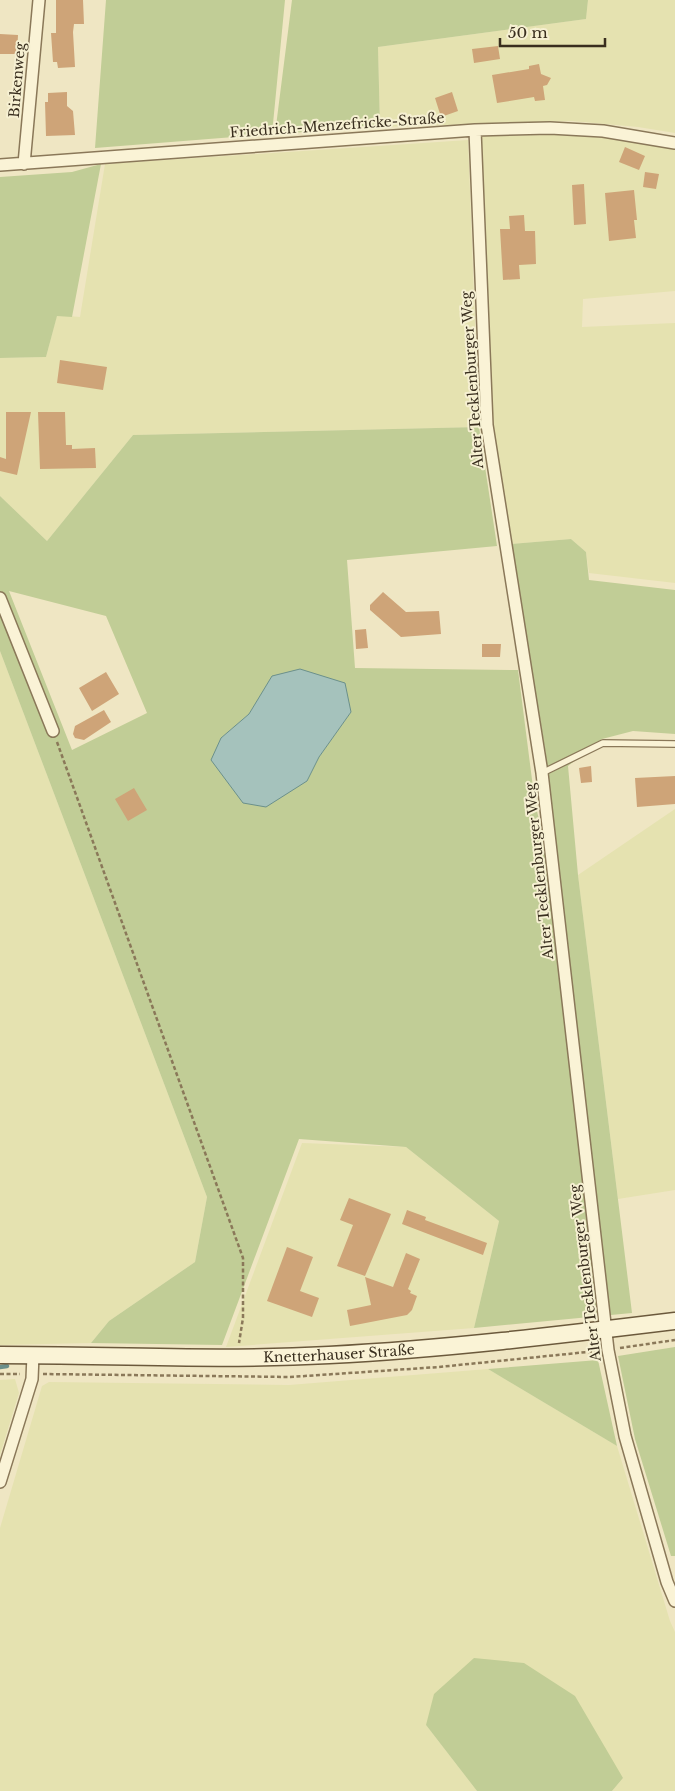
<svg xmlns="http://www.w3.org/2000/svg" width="675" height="1791" font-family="'Libre Baskerville',serif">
<rect width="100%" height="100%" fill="#efe6c3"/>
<path fill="#e5e2b0" d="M588,0H675V133L638,127L572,121L380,127L378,47L586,19Z
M554,135L607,137L675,149V291L583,299L582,327L675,323V583L589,573L586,552L571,539L511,544L492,425L485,286L481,136Z
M468,140L479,427L133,435L47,541L0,496V358L46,357L57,315L80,317L105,164Z
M0,651L207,1197L195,1262L109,1321L91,1343L0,1345Z
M675,809V1190L618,1199L578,875Z
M302,1143L406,1147L499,1221L474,1328L226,1347Z
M488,1369L617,1446L670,1621L675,1632V1791H612L623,1778L426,1725L477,1791H0V1528L42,1386L49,1382L289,1385Z
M15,1379L19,1393L0,1455V1380Z"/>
<path fill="#c1cd96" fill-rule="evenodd" d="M106,0H285L272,134L95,148Z
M292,0H588L586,19L378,47L380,127L275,134Z
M101,164L72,317L57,316L46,357L0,358V177L72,172Z
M479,427L497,546L347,560L355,668L518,670L535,803L542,832L546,755L511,544L571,539L586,552L589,580L675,590V734L633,731L602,739L568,766L578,875L632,1313L474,1328L499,1221L406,1147L299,1139L222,1345L91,1343L109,1321L195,1262L207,1197L0,651V496L47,541L133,435ZM9,591L106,616L147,713L72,750ZM272,677L351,712L319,757L307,781L221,738L249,714Z
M675,1347V1556H671L635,1439L618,1356Z
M598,1360L617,1446L488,1369Z
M474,1658L524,1663L575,1696L623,1778L612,1791H477L426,1725L434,1694Z"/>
<path fill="#a5c2bc" stroke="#6b908b" d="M300,669L345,683L351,712L319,757L307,781L266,807L243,803L211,760L221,738L249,714L272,676Z"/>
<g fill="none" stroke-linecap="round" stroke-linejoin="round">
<path stroke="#6b908b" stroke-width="4.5" d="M0,1367L7,1366"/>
</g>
<path fill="#cea478" d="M56,0H83L84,24H74L73,32L75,67L58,68L57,62H53L51,33H56Z
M0,34L18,35L17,54H0Z
M498,46L500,59L474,63L472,49Z
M539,64L541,74L551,78L547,85L543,86L545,100L535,101L534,97L497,103L492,75L529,69V66Z
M67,92V106L73,111L75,135L46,136L45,102H48V93Z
M452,92L458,111L441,117L435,98Z
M625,147L645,156L639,170L619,162Z
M645,172L659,174L656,189L643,187Z
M584,184L586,224L574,225L572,185Z
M634,190L637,220H634L636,238L609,241L605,193Z
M524,215L525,231H535L536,264L519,265L520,279L503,280L500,229H510L509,216Z
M60,360L107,367L103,390L57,383Z
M6,412H31L17,475L0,471V457L6,459Z
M38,412H65L66,445H72V449L95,448L96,468L40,469Z
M383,592L406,612L439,611L441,634L401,637L370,610V605Z
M366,629L368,648L356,649L355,630Z
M482,644H501L500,657H482Z
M106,672L119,694L92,711L79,688Z
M104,710L111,722L84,740L75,738L73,734L75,726Z
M591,766L592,782L581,783L579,768Z
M675,776V804L637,807L635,778Z
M134,788L147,810L128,821L115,799Z
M349,1198L391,1214L365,1276L337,1266L353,1225L340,1220Z
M407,1210L426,1217L425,1220L487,1243L483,1255L402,1224Z
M287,1247L313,1257L300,1291L319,1298L312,1317L267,1301Z
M406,1253L420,1259L408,1289L411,1291L410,1293L417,1296L412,1310L407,1315L350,1326L347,1310L371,1305L365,1277L393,1287Z"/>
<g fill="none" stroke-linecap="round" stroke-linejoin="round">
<defs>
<path id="lane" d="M542,773L603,743L675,744"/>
<path id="street" d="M475,130L487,425L542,773L608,1350L625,1436L667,1582L675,1601
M24,164L39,0
M0,165L475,130L550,128L603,131L675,143
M0,598L53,731
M0,1482L32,1379L33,1355"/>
<g id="secondary">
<path id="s1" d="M0,1355C110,1355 219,1361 329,1355C445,1349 560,1335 675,1321"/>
</g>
</defs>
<use href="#lane" stroke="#8a7859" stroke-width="8"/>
<use href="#street" stroke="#8a7859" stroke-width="14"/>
<use href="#secondary" stroke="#6b593c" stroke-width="19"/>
<path stroke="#8a7859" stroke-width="2.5" stroke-dasharray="4 2.5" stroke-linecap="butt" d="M57,742L243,1258V1318L239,1343
M620,1348L675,1340
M0,1374H20
M43,1374L290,1377L439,1367L597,1351"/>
<use href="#lane" stroke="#faf3d6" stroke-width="5.5"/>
<use href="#street" stroke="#faf3d6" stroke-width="11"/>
<use href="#secondary" stroke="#faf3d6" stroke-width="16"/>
</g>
<g text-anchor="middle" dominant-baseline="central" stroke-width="4" stroke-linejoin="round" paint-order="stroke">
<g font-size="14" fill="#392e1e" stroke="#f6f0d2">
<text transform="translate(17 80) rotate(-85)">Birkenweg</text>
<text transform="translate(337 125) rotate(-4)">Friedrich-Menzefricke-Straße</text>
<text transform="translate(472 380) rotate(-94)">Alter Tecklenburger Weg</text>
<text transform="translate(539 871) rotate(-96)">Alter Tecklenburger Weg</text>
<text transform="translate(585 1273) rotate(-97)">Alter Tecklenburger Weg</text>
<text stroke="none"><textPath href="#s1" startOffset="339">Knetterhauser Straße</textPath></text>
</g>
</g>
<path d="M500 38v8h105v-8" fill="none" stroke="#392e1e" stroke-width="2.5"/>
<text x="508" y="38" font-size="15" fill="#392e1e" stroke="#f6f0d2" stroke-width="4" paint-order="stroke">50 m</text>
</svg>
